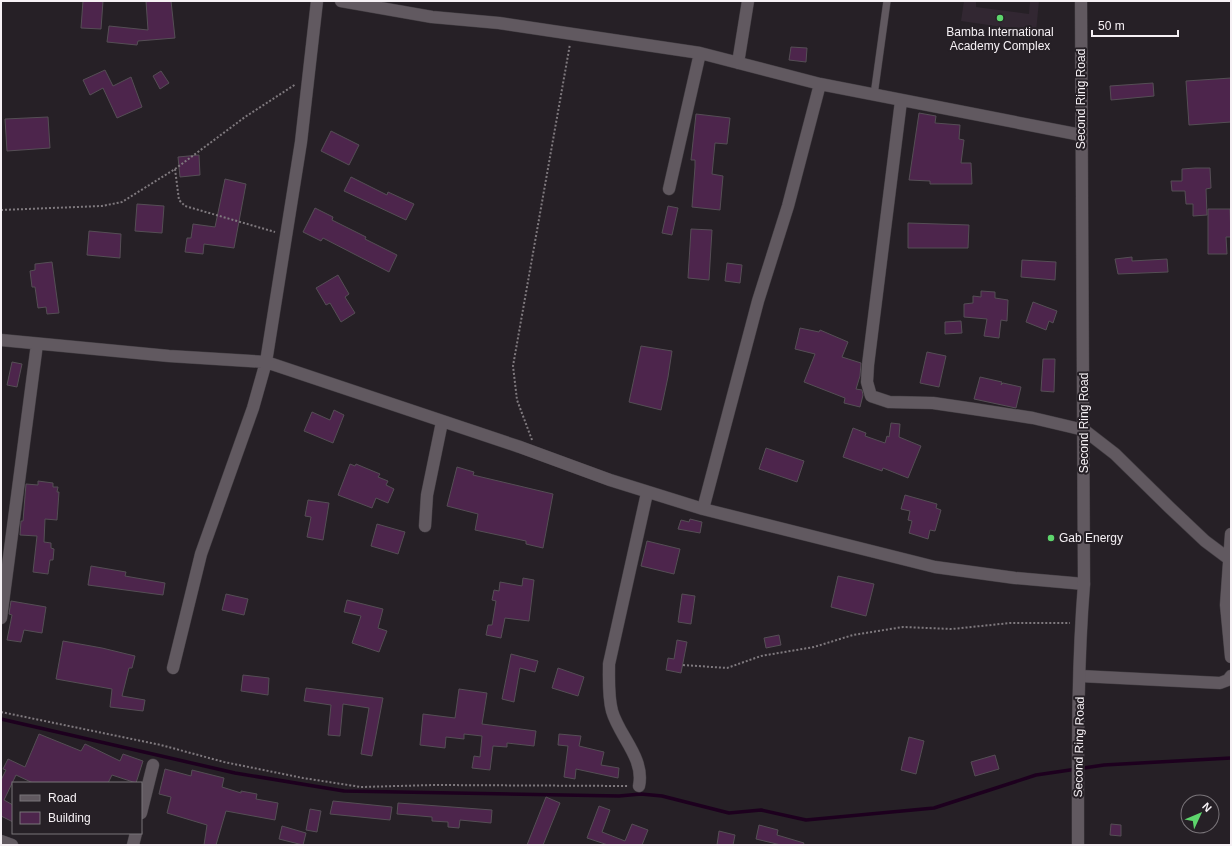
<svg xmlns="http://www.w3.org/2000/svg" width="1232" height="846" font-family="Helvetica,sans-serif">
<rect width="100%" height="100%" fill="#262026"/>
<path fill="#322732" d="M964,1H976V7L1029,14L1030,1H1039L1036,32L961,21Z"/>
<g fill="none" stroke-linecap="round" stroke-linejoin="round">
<path stroke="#1d001e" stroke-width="3.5" d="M1,719L235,773L344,791L619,796L641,794L662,796L729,813L761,810L806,820L934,808L1036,775L1104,765L1231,758"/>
</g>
<path fill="#4d254c" stroke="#554e55" d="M83,1H103L101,29L81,28Z
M146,1H171L175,38L138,41L137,45L107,42L109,26L148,30Z
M791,47L807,48L806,62L789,60Z
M105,70L113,86L131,77L142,107L117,118L103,88L90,95L83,80Z
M161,71L169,83L160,89L153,76Z
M1231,78V122L1189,125L1186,81Z
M1153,83L1154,96L1111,100L1110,86Z
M919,113L936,116L935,123L960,125L959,139L964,140L961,163H971L972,184H930V181L909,180Z
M696,114L730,118L727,144L715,143L712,174L723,176L720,210L692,207L695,167V160H691Z
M48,117L50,148L7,151L5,119Z
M331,131L359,145L349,165L321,151Z
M199,155L200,175L180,177L178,157Z
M1195,168H1210L1211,188L1206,189L1207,215L1193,216V204H1186L1185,191H1172L1171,181H1182V169Z
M351,177L387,195L388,192L414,204L406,220L344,191Z
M225,179L246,184L234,248L204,244L203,254L185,252L187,238H191L193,224L215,227Z
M137,204L164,206L162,233L135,231Z
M668,206L678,208L672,235L662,233Z
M315,208L333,217L332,220L366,237L365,239L397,255L389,272L323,238L321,241L303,232Z
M1208,209H1230L1231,237H1226L1227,254H1208Z
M908,223L969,225L968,248H908Z
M691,229L712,230L709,280L688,278Z
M89,231L121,234L120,258L87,255Z
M1132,257V261L1167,259L1168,272L1118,274L1115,259Z
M1022,260L1056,262L1055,280L1021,277Z
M52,262L59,313L47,314L46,307L38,308L35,287H32L30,271L35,270V264Z
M727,263L742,265L740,283L725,281Z
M338,275L349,294L345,297L355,313L341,322L330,303L326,305L316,288Z
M981,291L995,292V298L1008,300L1007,321L1001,320L999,338L984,336L987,319L964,317V304L973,303V296L981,297Z
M1033,302L1057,311L1053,323L1049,321L1046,330L1026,322Z
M961,321L962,333L945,334V322Z
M800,328L819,332L820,330L848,342L842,357L861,363L860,376L856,389L862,390L863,395L860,407L844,403L845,398L804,382L815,354L795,349Z
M641,346L672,351L668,377L661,410L629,402Z
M927,352L946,356L939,387L920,383Z
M1043,359H1055L1054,392L1041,391Z
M12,362L22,364L17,387L7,385Z
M980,377L1002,382L1001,385L1003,383L1021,387L1016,408L974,399Z
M334,410L344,415L333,443L304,431L312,412L330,420Z
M891,423L900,424L899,437L921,446L908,478L883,468L882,471L843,457L853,428L866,433L865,436L885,443L887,436L889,437Z
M766,448L804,461L797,482L759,469Z
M350,464L355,466L356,464L380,474L378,477L388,481L386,485L394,489L388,503L376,498L372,508L338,495Z
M457,467L474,472L473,475L553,494L543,548L526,544V541L475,530L478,514L447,506Z
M38,481L53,483V487H58L57,492H59L57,520L45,519L44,542L51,543V548L54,549L53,560H50L48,574L33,572L37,536L20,535L21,521H23L26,484L38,485Z
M905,495L937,504L936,508L941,510L935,531L930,530L928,539L909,533L912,521L908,520L910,511L901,509Z
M308,500L329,503L323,540L307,537L311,517L305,516Z
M690,519L702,522L700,533L678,529L681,520L689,522Z
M377,524L405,532L398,554L371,546Z
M647,541L680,549L674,574L641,566Z
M91,566L126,572L125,576L165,583L163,595L88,585Z
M838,576L874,584L866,616L831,607Z
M523,578L534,580L529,621L505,618L501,638L486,635L488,625H492L496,601L492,600L494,590L499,591L500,582L522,586Z
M226,594L248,599L244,615L222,610Z
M682,594L695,596L691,624L678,622Z
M347,600L383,609L378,628L387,631L379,652L352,643L361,616L344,612Z
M11,601L46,607L42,633L24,630L21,642L7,640L12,615L9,614Z
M779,635L781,645L766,648L764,638Z
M677,640L687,642L681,673L666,670L668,658L674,659Z
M63,641L102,648L135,656L132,668H129L122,696L145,700L143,711L110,707L112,689L56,679Z
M511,654L538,661L535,672L520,668L514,702L502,699Z
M558,668L584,677L578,696L552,688Z
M243,675L269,678L268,695L241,691Z
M306,688L383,698L372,756L361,754L369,708L343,704L340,736L328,735L331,705L304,701Z
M459,689L487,693L482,724L536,731L534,746L507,743V747L493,746L490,770L472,768L474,756L480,757L482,736L464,734V739L446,737L445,748L420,745L423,714L455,718Z
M39,734L81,751L85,744L120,761L123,754L143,761L136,783L112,775L108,783H33L16,775L4,800L13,805V822L1,816V780L6,770L3,769L8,759L25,767Z
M559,734L581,736L579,746L604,752L601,765L619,768L618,778L576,769L575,779L564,777L568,746L558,745Z
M909,737L924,741L916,774L901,770Z
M995,755L999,769L975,776L971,762Z
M165,769L191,776L192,770L224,778L222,787L241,793V791L257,794L256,799L278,803L275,820L226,811L216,845H204L207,825L167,813L171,797L159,794Z
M546,797L560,803L543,845H527Z
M333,801L392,807L390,820L330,814Z
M398,803L492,810L491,823L460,820L459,828L448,827V822L432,821V817L397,814Z
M599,806L610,810L602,832L625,841L632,824L648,830L642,845H608L587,838Z
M310,809L321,811L317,832L306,830Z
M1111,824L1121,825V836L1110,835Z
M759,825L778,830L777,835L804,843L803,845H781L756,839Z
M282,826L306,833L303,845L279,839Z
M719,831L735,835L733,845H717Z"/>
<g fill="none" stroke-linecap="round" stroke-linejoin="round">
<defs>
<path id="service" d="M874,95L887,1"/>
<path id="minor" d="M341,1L432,17L499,23L700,53L820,84L1081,135
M738,63L748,1
M901,101L868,365L867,382L871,396L889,402L933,403L974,409L1033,418L1084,430L1115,454L1169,507L1205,541L1229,559
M669,189L700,53
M1,340L169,356L266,362L520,447L610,480L703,509L935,567L1015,578L1084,584
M703,509L758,301L788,206L820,84
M425,526L427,495L442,422
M1231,534L1226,605L1231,657
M1,618L37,344
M173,668L201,554L253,408L266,362L301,142L317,1
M1080,676L1220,683L1228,680L1231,676
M639,786C645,758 619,736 612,711C608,696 609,679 609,664L647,493
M141,813L153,765
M1,841L12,845
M133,845L136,833"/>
<path id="tertiary" d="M1078,845C1078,758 1077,671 1084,584L1081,1"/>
</defs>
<use href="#service" stroke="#423d42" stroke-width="8"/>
<use href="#minor" stroke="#423d42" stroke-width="13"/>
<use href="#tertiary" stroke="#423d42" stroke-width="13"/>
<path stroke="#7f797e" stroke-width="2" stroke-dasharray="2 2" stroke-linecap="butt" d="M175,169L179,200L185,206L275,232
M1,210L102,206L122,202L175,169L245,117L296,84
M532,440L517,400L513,366L570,44
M683,665L727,668L761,656L814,647L853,635L903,627L952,629L1010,623H1070
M1,712L161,745L224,762L303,778L361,787L434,785L628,786"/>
<use href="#service" stroke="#615960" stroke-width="7"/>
<use href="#minor" stroke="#615960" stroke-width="12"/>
<use href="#tertiary" stroke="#615960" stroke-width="12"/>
</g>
<g fill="#5dd56c" stroke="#262026" stroke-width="1.5">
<circle cx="1000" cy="18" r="4"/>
<circle cx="1051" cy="538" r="4"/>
</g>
<g text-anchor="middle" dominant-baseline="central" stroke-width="4" stroke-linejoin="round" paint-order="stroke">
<g font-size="12" fill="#f6f1f5" stroke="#262026">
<text x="1000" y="32">Bamba International<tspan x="1000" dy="14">Academy Complex</tspan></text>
<text x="1059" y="538" text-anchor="start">Gab Energy</text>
</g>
<g font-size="12" fill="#f6f1f5" stroke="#262026">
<text transform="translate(1081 99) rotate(-90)">Second Ring Road</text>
<text transform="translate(1084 423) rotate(-90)">Second Ring Road</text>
<text transform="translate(1079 747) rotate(-89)">Second Ring Road</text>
</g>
</g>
<rect width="1232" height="846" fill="none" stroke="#f6f1f5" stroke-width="4"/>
<rect x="12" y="782" width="130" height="52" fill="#262026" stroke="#797479"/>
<rect x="20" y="795" width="20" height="6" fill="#615960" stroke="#797479"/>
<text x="48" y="802" font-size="12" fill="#f6f1f5">Road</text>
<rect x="20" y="812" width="20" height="12" fill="#4d254c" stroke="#797479"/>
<text x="48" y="822" font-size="12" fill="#f6f1f5">Building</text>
<g transform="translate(1200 814) rotate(46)"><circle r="19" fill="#262026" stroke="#797479"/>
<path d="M0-3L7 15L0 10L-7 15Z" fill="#5dd56c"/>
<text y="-6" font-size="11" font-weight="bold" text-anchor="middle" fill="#f6f1f5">N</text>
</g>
<path d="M1092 30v6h86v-6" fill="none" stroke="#f6f1f5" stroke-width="2"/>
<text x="1098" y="30" font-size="12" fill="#f6f1f5" stroke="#262026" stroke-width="3" paint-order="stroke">50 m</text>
</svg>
